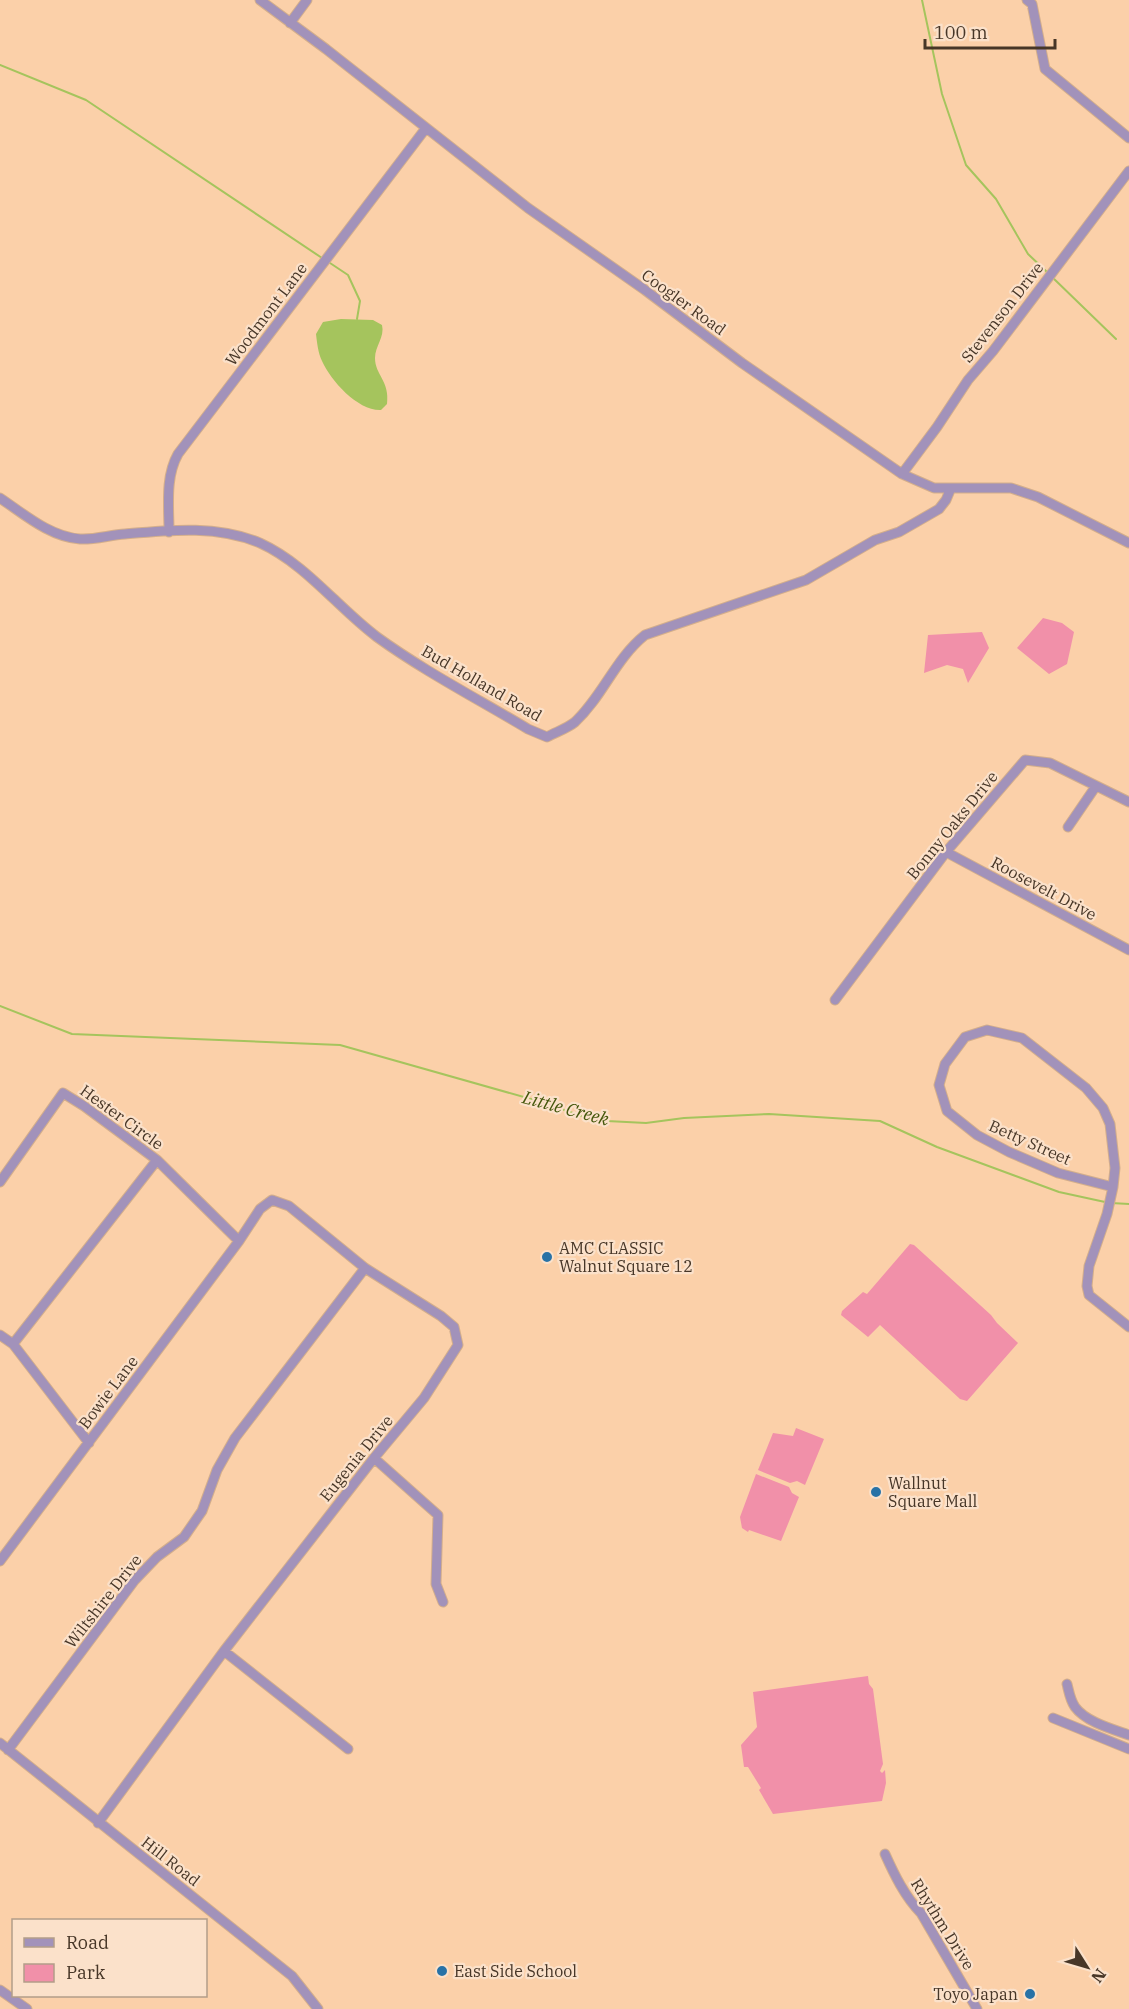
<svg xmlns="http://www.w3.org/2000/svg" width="1129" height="2009" font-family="'IBM Plex Serif',serif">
<rect width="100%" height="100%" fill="#fbd0a9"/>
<path fill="#f190a9" d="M1043,618L1062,623L1074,632L1067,664L1049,674L1017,648Z
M982,632L989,648L968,683L963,669L947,665L924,673L928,635Z
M910,1244L914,1245L991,1315L997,1323L1018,1343L967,1401L960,1399L880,1325L868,1337L841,1315L842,1311L863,1292L867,1294Z
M796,1428L824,1439L805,1485L797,1481L790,1483L758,1470L773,1433L793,1436Z
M756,1474L789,1487L792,1493L799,1497L781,1541L749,1530L748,1532L742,1528L740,1517Z
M868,1676L869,1684L873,1689L883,1764L880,1771L882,1773L885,1770L886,1783L882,1801L773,1814L759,1790L761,1788L748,1767H744L741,1745L757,1727L753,1692Z"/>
<path fill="#a5c45d" d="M341,319L373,320L382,325C385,337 375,346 375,358C375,375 390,381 387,404L381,410C358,411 331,381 322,361C318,353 317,342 316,334L323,322Z"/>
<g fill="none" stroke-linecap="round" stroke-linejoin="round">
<path stroke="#a5c45d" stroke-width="2" d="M922,0L942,94L966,165L996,199L1028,254L1047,272
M0,65L86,100L322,258
M327,261L348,275L360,301L357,319
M1051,276L1116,339
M0,1006L72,1034L340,1045L545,1103L581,1116L607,1121L646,1123L684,1118L769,1114L880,1121L937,1147L1059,1192L1105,1202
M1111,1203L1129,1204"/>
<defs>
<path id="minor" d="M260,0L326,49L528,208L645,290L742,363L902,474L934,488H1011L1038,497L1129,543
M1027,0L1032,4L1045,69L1129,138
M290,23L307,0
M902,474L937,427L968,380L993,351L1129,171
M0,498C24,514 50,537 80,539C94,540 110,535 125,534C170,530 217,525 260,543C306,564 337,607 377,637C424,671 478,699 528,729L547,737C556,732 568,728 575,722C603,696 615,659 645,635L806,580L875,540L899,532L939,509L946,500L951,488
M169,532C169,506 165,477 178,454L426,128
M1068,827L1096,786
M946,852L1129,950
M835,1000L946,852L1025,760L1050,763L1129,802
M0,1182L63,1093L84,1106L157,1160L239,1241
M1113,1187L1058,1173L1009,1152L977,1135L947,1111L939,1085L945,1064L965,1037L987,1030L1022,1038L1086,1088L1103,1108L1110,1124L1115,1168L1113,1187L1107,1214L1089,1266L1087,1286L1089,1295L1129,1327
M0,1335L13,1344L89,1443
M13,1344L157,1160
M374,1458L438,1515L436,1584L443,1602
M0,1561L239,1241L260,1209L272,1200L289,1206L365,1268L441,1316L454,1327L458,1345L424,1398L374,1458L224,1651L98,1823
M224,1651L348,1749
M1067,1684C1069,1692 1070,1700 1075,1707C1086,1722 1112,1729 1129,1735
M1053,1718L1129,1749
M0,1743L292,1976L318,2009
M8,1750L134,1581L157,1557L184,1537L202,1511L217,1470L235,1438L365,1268
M885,1854C894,1874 905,1897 921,1913L977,2009
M0,1990L27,2009"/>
</defs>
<use href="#minor" stroke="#d3ae8c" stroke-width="11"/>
<use href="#minor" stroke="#a292ba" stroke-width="9"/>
</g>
<g fill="#2872a6" stroke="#fbe1ca" stroke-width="2">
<circle cx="547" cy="1257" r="6"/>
<circle cx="876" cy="1492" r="6"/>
<circle cx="442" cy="1971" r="6"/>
<circle cx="1030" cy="1994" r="6"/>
</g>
<g text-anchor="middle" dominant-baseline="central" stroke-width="4.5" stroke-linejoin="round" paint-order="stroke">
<g font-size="16" fill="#473627" stroke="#fbe1ca">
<text transform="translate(684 302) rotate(36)">Coogler Road</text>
<text transform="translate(1002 312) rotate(-52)">Stevenson Drive</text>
<text transform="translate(266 314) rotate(-53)">Woodmont Lane</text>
<text transform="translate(482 683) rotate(30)">Bud Holland Road</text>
<text transform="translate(952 825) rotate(-51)">Bonny Oaks Drive</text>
<text transform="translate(1044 888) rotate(28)">Roosevelt Drive</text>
<text transform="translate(122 1117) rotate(36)">Hester Circle</text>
<text transform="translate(1030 1142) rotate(24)">Betty Street</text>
<text transform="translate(108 1392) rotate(-53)">Bowie Lane</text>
<text transform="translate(356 1458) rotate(-51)">Eugenia Drive</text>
<text transform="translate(103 1601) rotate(-52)">Wiltshire Drive</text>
<text transform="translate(171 1861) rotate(38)">Hill Road</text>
<text transform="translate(943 1924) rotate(58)">Rhythm Drive</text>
</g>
<g font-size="16" fill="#473627" stroke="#fbe1ca" text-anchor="start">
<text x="559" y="1248">AMC CLASSIC<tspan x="559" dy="18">Walnut Square 12</tspan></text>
<text x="888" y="1483">Wallnut<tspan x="888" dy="18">Square Mall</tspan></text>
<text x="454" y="1971">East Side School</text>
<text x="1018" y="1994" text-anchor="end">Toyo Japan</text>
</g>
<g font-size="18" font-style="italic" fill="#45570c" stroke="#fbe1ca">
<text transform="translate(566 1108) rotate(15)">Little Creek</text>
</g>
</g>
<rect x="12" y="1919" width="195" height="78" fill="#fbe1ca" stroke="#b39d89" stroke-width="1.5"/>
<rect x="24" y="1938" width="30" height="9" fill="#a292ba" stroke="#b39d89" stroke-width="1.5"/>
<text x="66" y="1949" font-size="18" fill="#473627">Road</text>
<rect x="24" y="1964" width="30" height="18" fill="#f190a9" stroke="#b39d89" stroke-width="1.5"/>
<text x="66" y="1979" font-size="18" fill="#473627">Park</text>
<g transform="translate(1087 1967) rotate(127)" stroke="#fbe1ca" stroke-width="4.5" paint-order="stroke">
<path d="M0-4.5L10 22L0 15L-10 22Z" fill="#473627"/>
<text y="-9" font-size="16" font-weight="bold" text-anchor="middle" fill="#473627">N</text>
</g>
<path d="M925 39v9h130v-9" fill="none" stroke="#473627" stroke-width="3"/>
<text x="934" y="39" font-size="18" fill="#473627" stroke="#fbe1ca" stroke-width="4.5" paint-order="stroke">100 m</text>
</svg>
